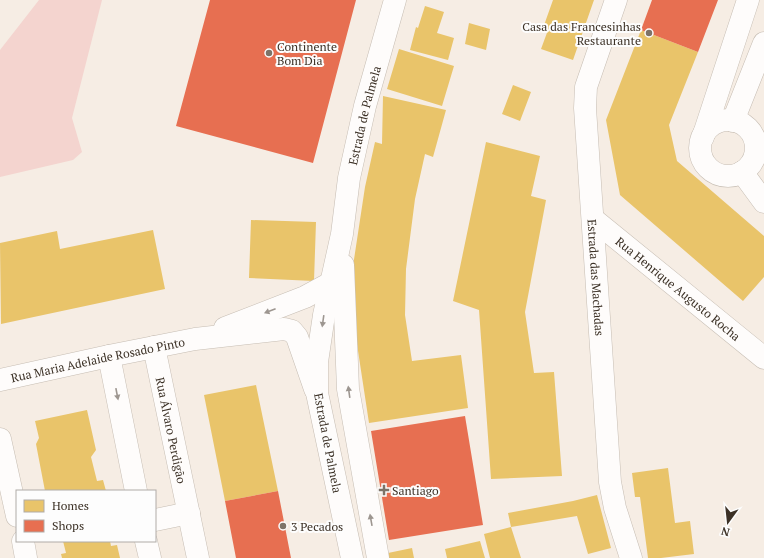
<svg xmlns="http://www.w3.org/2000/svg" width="764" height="558" font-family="'PT Serif',serif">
<rect width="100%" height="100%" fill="#f6ede4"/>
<path fill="#f4d4cf" d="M39,0H102L72,118L82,152L73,160L0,177V50Z"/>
<path fill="#e9c46a" d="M553,0H594L573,60L541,49L548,30L543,28Z
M425,6L444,12L437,33L454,38L448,60L410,50L416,27L418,28Z
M469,23L490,29L486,50L465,44Z
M641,30L698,52L669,125L677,161L764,236V277L743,301L620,195L606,120Z
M399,49L454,66L442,106L387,89Z
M513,85L531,92L520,121L502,114Z
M383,96L446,110L433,157L425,154L415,199L406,269L405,315L412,361L461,355L468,408L369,423L353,318V266L365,187L375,142L382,144Z
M486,142L540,156L531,196L546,200L525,312L534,373L554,372L562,476L491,479L479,310L453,301Z
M251,220L316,222L314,281L249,278Z
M153,230L165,289L1,324L0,243L57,231L60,249Z
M256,385L278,491L225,501L204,395Z
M87,410L96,450L91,457L97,481L103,480L106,491H45L36,444L39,438L35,421Z
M668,468L675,523L690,521L694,554L661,558H648L640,497H635L632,473Z
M597,495L611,548L588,554L577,516L511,527L508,513L573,501Z
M511,527L521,558H490L484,534Z
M63,541H110L111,546L117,545L120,558H62L61,554L66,553Z
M480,541L485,558H447L445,549Z
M412,548L414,558H389L388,553Z"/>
<path fill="#e76f51" d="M210,0H356L313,163L176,126Z
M652,0H718L698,52L641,30Z
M465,416L483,525L389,540L371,431Z
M278,491L291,558H236L225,501Z"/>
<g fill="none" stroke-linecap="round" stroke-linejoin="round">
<defs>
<g id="minor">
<path id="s1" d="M616,0L586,87L585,108L610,482L615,508L631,558"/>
<circle cx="728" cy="148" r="28"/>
<path d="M733,121L764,43"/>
<path d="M703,137L748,0"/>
<path d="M742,172L764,202"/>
<path id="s2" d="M593,219L764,358"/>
<path d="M225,328L305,297L331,283"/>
<path id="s3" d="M154,347L198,558"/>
<path d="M109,356L136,491"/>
<path id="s4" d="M0,380L109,356L195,339L284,329L292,331L297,337L315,389"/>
<path d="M0,439L17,516"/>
<path d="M155,520L189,513"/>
<path d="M23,541L26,558"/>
<path d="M146,541L150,558"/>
</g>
<g id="tertiary">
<path d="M343,265L348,389L378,558"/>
<path id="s5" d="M352,558L317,393V362L324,315L342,234L349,178L365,106L395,0"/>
</g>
</defs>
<use href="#minor" stroke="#c6bdb3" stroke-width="23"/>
<use href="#tertiary" stroke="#c6bdb3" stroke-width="23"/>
<use href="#minor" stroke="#fefcfb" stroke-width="22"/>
<use href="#tertiary" stroke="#fefcfb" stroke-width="22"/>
</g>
<defs><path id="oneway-solid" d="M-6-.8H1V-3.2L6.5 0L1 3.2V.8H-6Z"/></defs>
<g fill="#9d9690">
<use href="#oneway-solid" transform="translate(270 311) rotate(159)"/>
<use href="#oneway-solid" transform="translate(323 321) rotate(98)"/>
<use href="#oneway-solid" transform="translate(349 392) rotate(-98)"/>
<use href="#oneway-solid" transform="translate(117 394) rotate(79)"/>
<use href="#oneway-solid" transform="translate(371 520) rotate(-100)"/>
</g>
<g fill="#7d7368" stroke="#fdfdfd" stroke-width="1.5">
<circle cx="649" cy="33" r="4"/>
<circle cx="269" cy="53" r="4"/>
<path d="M382 484h4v4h4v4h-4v4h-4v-4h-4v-4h4z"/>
<circle cx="283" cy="526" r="4"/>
</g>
<g text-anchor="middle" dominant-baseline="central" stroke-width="4" stroke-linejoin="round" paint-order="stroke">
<g font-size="12" fill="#3c3126" stroke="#fdfdfd" text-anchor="start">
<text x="641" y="26" text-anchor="end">Casa das Francesinhas<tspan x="641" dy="14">Restaurante</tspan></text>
<text x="277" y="46">Continente<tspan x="277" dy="14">Bom Dia</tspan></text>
<text x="392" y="490">Santiago</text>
<text x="291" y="526">3 Pecados</text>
</g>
<g font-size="12" fill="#3c3126" stroke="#fdfdfd">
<text stroke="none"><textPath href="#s5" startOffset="451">Estrada de Palmela</textPath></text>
<text stroke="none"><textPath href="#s1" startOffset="283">Estrada das Machadas</textPath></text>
<text stroke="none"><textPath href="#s2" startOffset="110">Rua Henrique Augusto Rocha</textPath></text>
<text stroke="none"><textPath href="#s4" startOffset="100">Rua Maria Adelaide Rosado Pinto</textPath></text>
<text stroke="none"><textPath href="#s3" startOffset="85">Rua Álvaro Perdigão</textPath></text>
<text transform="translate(328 443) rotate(79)">Estrada de Palmela</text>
</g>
</g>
<rect x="16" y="490" width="140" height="52" fill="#fdfdfd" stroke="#b0aba7"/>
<rect x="24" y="500" width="20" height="12" fill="#e9c46a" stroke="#b0aba7"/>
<text x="52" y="510" font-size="12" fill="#3c3126">Homes</text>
<rect x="24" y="520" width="20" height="12" fill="#e76f51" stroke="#b0aba7"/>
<text x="52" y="530" font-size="12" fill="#3c3126">Shops</text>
<g transform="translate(728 522) rotate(195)" stroke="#fdfdfd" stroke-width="3" paint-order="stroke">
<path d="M0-3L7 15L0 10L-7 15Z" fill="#3c3126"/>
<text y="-6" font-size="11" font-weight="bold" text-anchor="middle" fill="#3c3126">N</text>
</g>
</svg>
